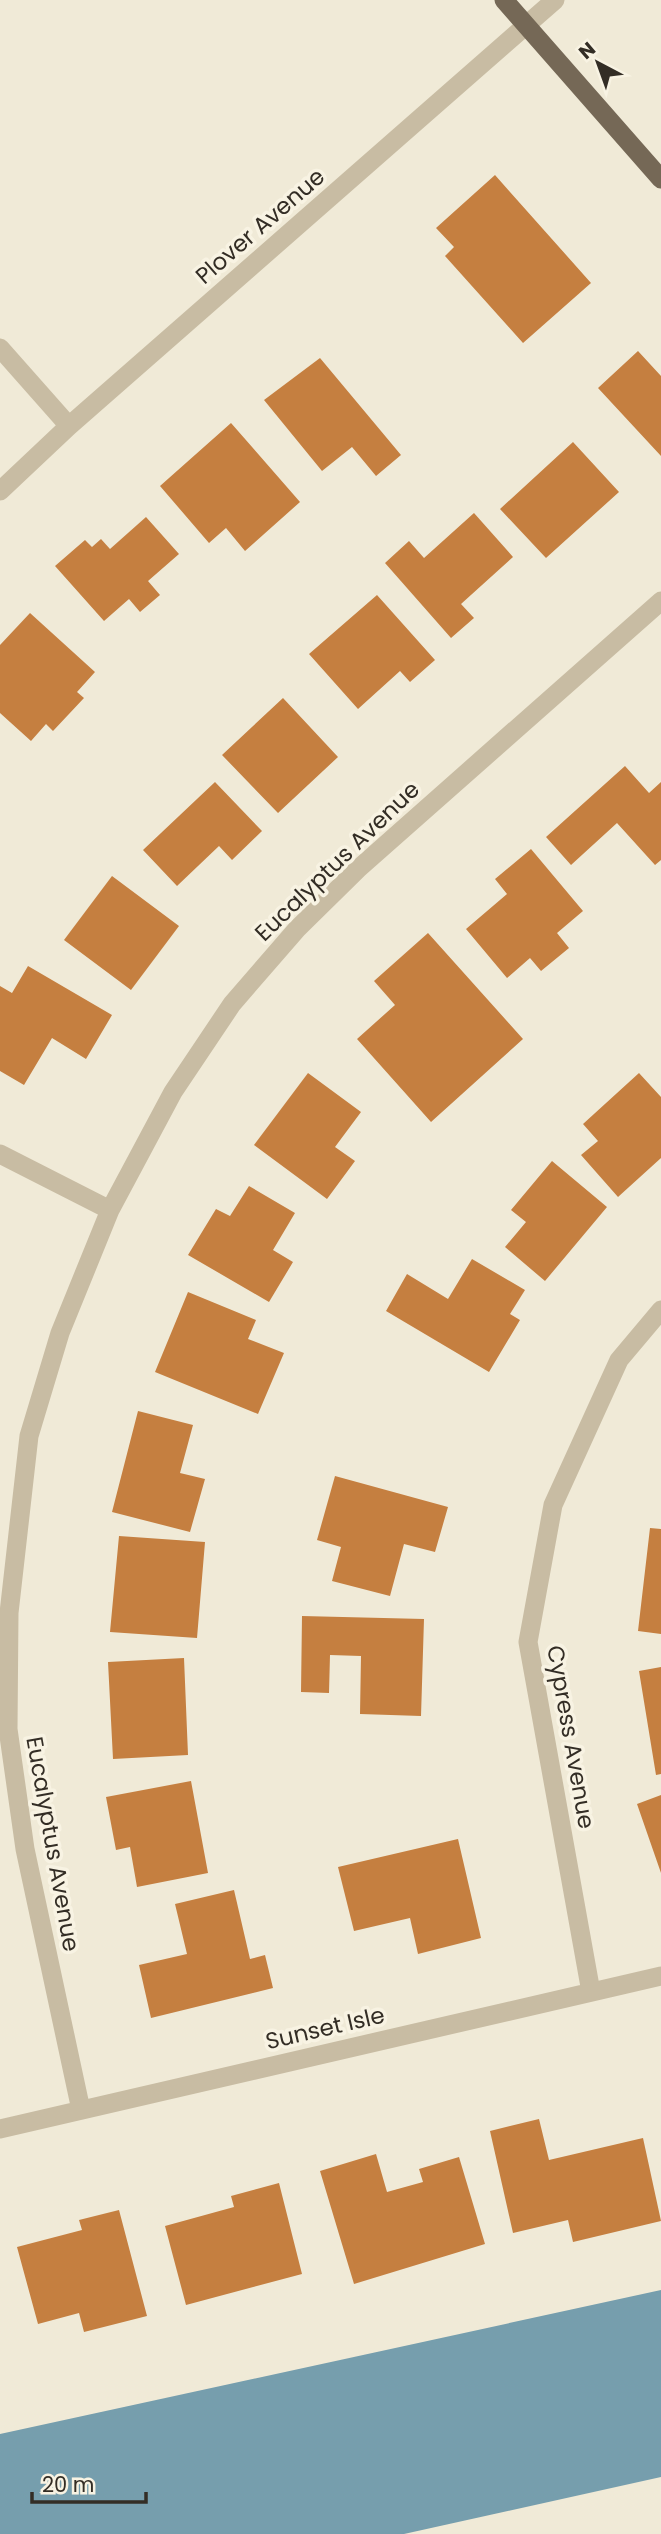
<svg xmlns="http://www.w3.org/2000/svg" width="661" height="2534" font-family="Poppins,sans-serif">
<rect width="100%" height="100%" fill="#f0ead7"/>
<path fill="#769ead" d="M661,2290V2477L404,2534H0V2434Z"/>
<path fill="#c57f40" d="M495,175L591,283L523,343L445,256L454,247L436,228Z
M638,351L661,376V456L598,388Z
M320,358L401,455L376,476L352,447L322,471L264,400Z
M231,423L300,502L245,551L226,528L209,543L160,486Z
M573,442L619,492L546,558L500,509Z
M474,513L513,557L461,604L474,618L451,638L385,563L409,541L424,558Z
M146,517L179,554L148,581L160,595L140,612L129,599L104,621L55,566L85,540L92,547L101,539L110,549Z
M377,595L435,660L410,682L400,671L358,709L309,654Z
M30,613L95,672L77,692L84,698L53,731L46,724L31,741L0,713V645Z
M283,698L338,757L278,813L222,755Z
M625,766L649,793L661,782V860L655,865L617,823L571,865L546,837Z
M215,782L262,831L232,860L219,846L177,886L143,850Z
M531,849L583,911L557,933L569,948L541,971L530,958L507,978L466,929L507,894L495,879Z
M112,876L179,926L131,990L64,940Z
M428,933L523,1039L431,1122L357,1039L395,1005L374,981Z
M28,966L112,1015L86,1059L52,1038L24,1085L0,1071V986L12,993Z
M308,1073L361,1112L335,1147L355,1161L327,1199L254,1145Z
M639,1073L661,1097V1158L618,1197L581,1155L598,1141L583,1124Z
M552,1161L607,1207L545,1281L505,1247L526,1222L511,1210Z
M249,1186L295,1213L273,1250L293,1262L269,1302L188,1255L216,1209L230,1216Z
M472,1259L525,1290L510,1314L520,1320L489,1372L386,1311L407,1274L448,1299Z
M188,1292L256,1320L248,1339L284,1353L258,1414L155,1372Z
M138,1411L193,1425L180,1473L205,1479L190,1532L112,1512Z
M335,1476L448,1507L435,1552L404,1544L390,1596L332,1581L341,1547L317,1540Z
M650,1528L661,1529V1634L638,1631Z
M119,1536L205,1542L197,1638L110,1632Z
M302,1616L424,1619L421,1716L360,1714L361,1656L330,1655L329,1693L301,1692Z
M184,1658L188,1755L113,1759L108,1662Z
M661,1667V1774L656,1775L639,1671Z
M191,1781L208,1873L137,1887L130,1847L116,1850L106,1797Z
M661,1795V1873L637,1804Z
M458,1839L481,1938L418,1954L410,1918L354,1931L338,1867Z
M234,1890L250,1959L265,1955L273,1988L151,2018L139,1965L187,1954L175,1904Z
M539,2119L549,2160L643,2138L661,2221L573,2242L568,2220L513,2233L490,2131Z
M376,2154L387,2192L423,2182L419,2169L459,2157L485,2244L354,2284L320,2171Z
M279,2183L302,2274L186,2305L165,2226L234,2207L231,2196Z
M119,2210L147,2316L84,2332L79,2313L38,2324L17,2247L82,2230L79,2220Z"/>
<g fill="none" stroke-linecap="round" stroke-linejoin="round">
<path stroke="#c8bca3" stroke-width="19" d="M0,348L69,426
M0,491L69,426L555,0
M0,1154L110,1210
M591,1992L528,1642L553,1505L619,1360L661,1310
M81,2110L25,1849L8,1729L9,1613L29,1436L60,1333L110,1210L173,1092L232,1004L297,929L358,869L661,601
M0,2129L661,1976"/>
<path stroke="#756856" stroke-width="19" d="M504,0L661,179"/>
</g>
<g text-anchor="middle" dominant-baseline="central" stroke-width="7" stroke-linejoin="round" paint-order="stroke">
<g font-size="23" fill="#332d25" stroke="#f8f3e3">
<text transform="translate(260 226) rotate(-41)">Plover Avenue</text>
<text transform="translate(337 861) rotate(-44)">Eucalyptus Avenue</text>
<text transform="translate(571 1737) rotate(80)">Cypress Avenue</text>
<text transform="translate(53 1844) rotate(80)">Eucalyptus Avenue</text>
<text transform="translate(325 2028) rotate(-13)">Sunset Isle</text>
</g>
</g>
<g transform="translate(598 63) rotate(319)" stroke="#f8f3e3" stroke-width="5" paint-order="stroke">
<path d="M0-5L12 26L0 18L-12 26Z" fill="#332d25"/>
<text y="-10" font-size="19" font-weight="bold" text-anchor="middle" fill="#332d25">N</text>
</g>
<path d="M32 2492v10h114v-10" fill="none" stroke="#332d25" stroke-width="3.5"/>
<text x="42" y="2492" font-size="21" fill="#332d25" stroke="#f8f3e3" stroke-width="5" paint-order="stroke">20 m</text>
</svg>
